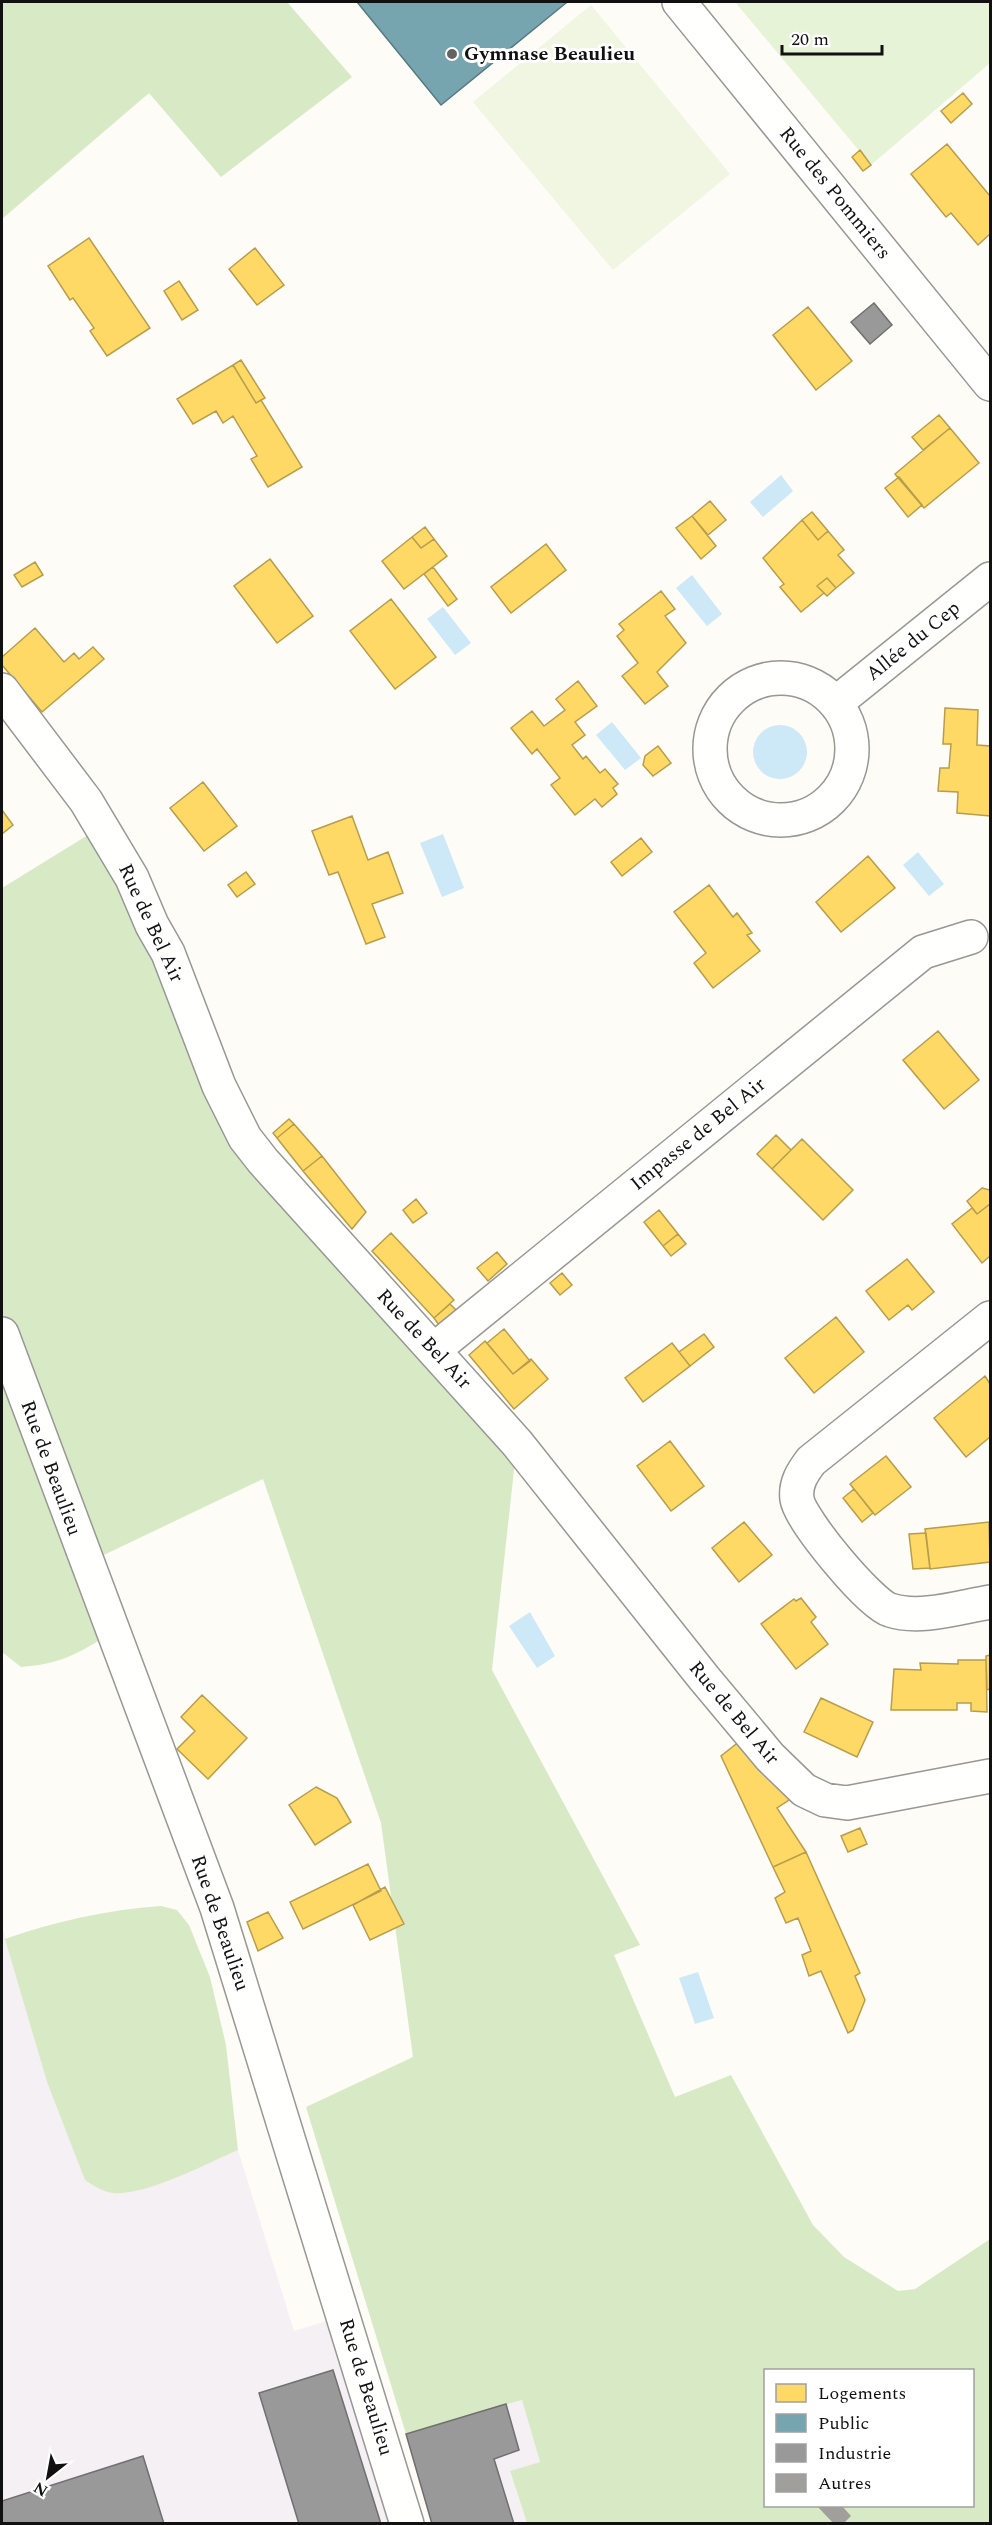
<svg xmlns="http://www.w3.org/2000/svg" width="992" height="2525" font-family="Spectral,serif">
<rect width="100%" height="100%" fill="#fdfcf7"/>
<path fill="#f5f0f3" d="M2,1926L47,2082L201,2166L238,2150L294,2331L333,2319L395,2523H2Z
M522,2400L540,2462L510,2472L527,2523H432L406,2434Z"/>
<path fill="#e7f3d7" d="M735,2H990V63L871,165Z"/>
<path fill="#d8eac5" fill-rule="evenodd" d="M2,2H287L352,77L221,177L149,93L2,219Z
M101,827L219,1086L517,1443L492,1670L640,1945L614,1955L675,2097L731,2075L813,2225L844,2257L898,2291L915,2289L990,2239V2523H527L510,2471L540,2462L522,2400L406,2434L306,2107L413,2057L381,1823L263,1479L87,1563L112,1633C78,1653 62,1664 21,1667L2,1652V888ZM766,2370H972V2506H766Z
M161,1906L177,1910L189,1925L210,1977L226,2045L238,2150C208,2163 145,2196 114,2193C103,2192 94,2186 85,2180L47,2082L5,1939C56,1921 107,1910 161,1906Z"/>
<path fill="#f0f6e1" d="M591,5L730,174L613,270L473,102Z"/>
<path fill="#cde8f7" d="M781,475L793,491L763,517L750,502Z
M692,575L722,614L707,626L676,588Z
M443,607L471,643L455,655L427,619Z
M612,722L641,758L625,770L596,735Z
M753 752a27 27 0 1 1 54 0a27 27 0 1 1-54 0Z
M443,834L464,888L442,897L420,843Z
M918,852L944,884L929,896L903,865Z
M530,1612L555,1656L537,1668L509,1626Z
M698,1972L714,2018L695,2024L679,1978Z"/>
<path fill="#ffd966" stroke="#b89d4c" stroke-width="1.5" d="M963,93L972,104L951,123L941,111Z
M947,144L990,196V234L978,245L951,213L946,217L911,174Z
M860,150L871,165L863,171L852,157Z
M89,238L150,328L107,356L90,331L94,328L73,298L70,300L48,266Z
M255,248L284,285L257,305L229,269Z
M179,281L198,310L182,320L164,291Z
M808,307L852,361L816,390L773,335Z
M241,360L265,398L256,403L233,365Z
M233,365L256,403L261,400L302,467L268,487L251,459L257,456L233,416L223,423L216,411L193,424L177,399Z
M939,415L950,428L923,450L912,437Z
M950,428L979,463L924,508L895,474Z
M899,477L922,505L908,517L885,488Z
M710,501L726,520L708,535L692,516Z
M812,512L828,531L818,540L802,520Z
M692,516L716,546L701,559L676,528Z
M802,520L818,540L828,531L844,550L838,555L854,573L836,588L827,578L817,586L824,593L801,612L780,587L784,584L763,558Z
M425,527L434,539L421,548L412,537Z
M412,537L421,548L434,539L447,556L404,589L382,561Z
M546,544L566,570L511,613L491,587Z
M270,559L313,616L277,643L234,586Z
M35,562L43,575L22,587L14,575Z
M433,567L457,599L448,606L424,574Z
M827,578L836,588L827,596L817,586Z
M661,591L675,609L665,616L686,643L657,672L668,686L645,704L622,676L638,663L617,636L624,630L619,624Z
M391,599L436,657L395,689L350,631Z
M35,628L64,662L74,653L79,659L93,647L104,659L42,712L2,665V657Z
M578,681L597,706L575,722L585,735L572,745L583,759L586,756L600,773L605,769L618,784L613,788L617,794L602,807L595,799L575,815L551,785L560,778L537,749L532,754L511,728L532,711L544,726L565,710L556,699Z
M945,708L978,710L977,745L990,746V816L957,813L958,792L938,791L940,768H949L951,744H943Z
M658,746L671,763L653,776L643,765L645,756Z
M203,782L237,826L204,851L170,808Z
M2,810L13,825L2,834Z
M352,816L368,860L388,852L403,893L372,904L385,937L366,944L338,872L329,875L312,831Z
M641,838L652,852L622,876L611,862Z
M868,856L895,888L841,932L816,902Z
M246,872L255,884L237,897L228,885Z
M709,885L733,917L737,913L752,933L747,935L760,951L713,988L694,963L706,953L674,912Z
M938,1031L979,1080L944,1109L903,1060Z
M289,1119L294,1124L277,1138L273,1133Z
M294,1124L322,1156L303,1171L277,1138Z
M776,1135L791,1150L772,1169L757,1154Z
M802,1139L853,1190L823,1220L772,1169Z
M322,1156L366,1212L352,1229L303,1171Z
M982,1188L990,1190V1204L977,1214L967,1201Z
M416,1199L427,1213L413,1223L403,1210Z
M990,1204V1256L982,1263L952,1224L972,1208L977,1214Z
M659,1210L678,1234L663,1246L644,1222Z
M391,1233L454,1300L434,1318L372,1251Z
M678,1234L686,1244L671,1256L663,1246Z
M497,1252L507,1264L488,1281L477,1268Z
M907,1259L934,1292L912,1310L908,1305L889,1320L866,1291Z
M562,1273L572,1285L560,1295L550,1283Z
M450,1304L456,1310L439,1325L434,1318Z
M836,1317L864,1352L814,1393L785,1358Z
M504,1329L530,1361L513,1374L487,1343Z
M704,1334L714,1347L690,1366L679,1352Z
M485,1341L513,1374L531,1359L548,1379L514,1409L469,1355Z
M672,1343L690,1366L643,1402L625,1378Z
M985,1376L990,1384V1437L966,1457L934,1418Z
M670,1441L704,1486L671,1511L637,1466Z
M886,1456L911,1487L875,1515L850,1484Z
M854,1489L873,1513L862,1522L843,1498Z
M744,1522L772,1555L739,1582L712,1548Z
M989,1522L990,1562L930,1569L925,1529Z
M926,1533L930,1568L913,1569L909,1534Z
M801,1598L816,1617L811,1622L828,1644L796,1669L761,1624L794,1599L796,1601Z
M990,1655V1689L987,1690L986,1660V1656Z
M958,1660H986L987,1712L971,1711V1703H957V1710H891L894,1669L921,1670L920,1663L958,1664Z
M202,1695L247,1738L208,1779L177,1749L195,1731L181,1717Z
M821,1698L873,1722L857,1757L804,1732Z
M740,1741L792,1798L777,1808L806,1852L773,1867L721,1756Z
M316,1787L337,1798L351,1822L315,1845L289,1805Z
M860,1828L867,1844L848,1852L841,1836Z
M806,1852L860,1973L855,1976L865,2000L853,2030L848,2033L821,1971L809,1976L802,1955L811,1951L798,1918L786,1923L775,1898L785,1892L773,1867Z
M368,1864L381,1891L303,1929L290,1902Z
M385,1887L404,1924L370,1940L353,1905Z
M268,1912L283,1938L258,1951L247,1922Z"/>
<path fill="#76a5af" stroke="#587980" stroke-width="1.5" d="M357,2H564L566,3L441,105Z"/>
<path fill="#999" stroke="#707070" stroke-width="1.5" d="M874,303L892,325L870,344L851,322Z
M333,2370L381,2524H299L259,2393Z
M506,2404L519,2450L494,2459L514,2524H432L406,2434Z
M143,2456L164,2524H2V2501Z"/>
<path fill="#a19f9c" d="M817,2506H842L851,2516L843,2524H834Z"/>
<g fill="none" stroke-linecap="round" stroke-linejoin="round">
<defs>
<path id="minor" d="M679,2L990,384
M710 749a71 71 0 1 1 142 0a71 71 0 1 1-142 0Z
M2,690L86,801L132,878L152,925L168,953L219,1086L245,1138L263,1161L517,1443L704,1678L770,1757L804,1790L825,1800L847,1803L990,1776
M836,703L990,579
M990,1318L811,1461C802,1473 795,1484 797,1499C800,1520 870,1604 890,1610C920,1620 960,1607 990,1602
M435,1349L923,952L971,937"/>
<path id="tertiary" d="M2,1334L217,1908L407,2524"/>
</defs>
<use href="#minor" stroke="#979795" stroke-width="36"/>
<use href="#tertiary" stroke="#979795" stroke-width="36"/>
<use href="#minor" stroke="#fffffe" stroke-width="33"/>
<use href="#tertiary" stroke="#fffffe" stroke-width="33"/>
</g>
<circle fill="#646362" stroke="#fff" stroke-width="2" cx="452" cy="54" r="6"/>
<g text-anchor="middle" dominant-baseline="central" stroke-width="6" stroke-linejoin="round" paint-order="stroke">
<g font-size="20" font-weight="bold" fill="#111" stroke="#fff" text-anchor="start">
<text x="464" y="54">Gymnase Beaulieu</text>
</g>
<g font-size="20" fill="#111" stroke="#fff">
<text transform="translate(835 193) rotate(51)">Rue des Pommiers</text>
<text transform="translate(913 641) rotate(-39)">Allée du Cep</text>
<text transform="translate(151 923) rotate(65)">Rue de Bel Air</text>
<text transform="translate(698 1134) rotate(-39)">Impasse de Bel Air</text>
<text transform="translate(424 1339) rotate(47)">Rue de Bel Air</text>
<text transform="translate(51 1468) rotate(70)">Rue de Beaulieu</text>
<text transform="translate(734 1713) rotate(50)">Rue de Bel Air</text>
<text transform="translate(220 1923) rotate(71)">Rue de Beaulieu</text>
<text transform="translate(366 2387) rotate(73)">Rue de Beaulieu</text>
</g>
</g>
<rect width="992" height="2525" fill="none" stroke="#111111" stroke-width="6"/>
<rect x="764" y="2369" width="210" height="138" fill="#ffffff" stroke="#a0a0a0" stroke-width="1.5"/>
<rect x="776" y="2384" width="30" height="18" fill="#ffd966" stroke="#a0a0a0" stroke-width="1.5"/>
<text x="818" y="2399" font-size="18" fill="#111111">Logements</text>
<rect x="776" y="2414" width="30" height="18" fill="#76a5af" stroke="#a0a0a0" stroke-width="1.5"/>
<text x="818" y="2429" font-size="18" fill="#111111">Public</text>
<rect x="776" y="2444" width="30" height="18" fill="#999999" stroke="#a0a0a0" stroke-width="1.5"/>
<text x="818" y="2459" font-size="18" fill="#111111">Industrie</text>
<rect x="776" y="2474" width="30" height="18" fill="#a19f9c" stroke="#a0a0a0" stroke-width="1.5"/>
<text x="818" y="2489" font-size="18" fill="#111111">Autres</text>
<g transform="translate(48 2477) rotate(211)" stroke="#ffffff" stroke-width="4.5" paint-order="stroke">
<path d="M0-4.5L10 22L0 15L-10 22Z" fill="#111111"/>
<text y="-9" font-size="16" font-weight="bold" text-anchor="middle" fill="#111111">N</text>
</g>
<path d="M782 45v9h100v-9" fill="none" stroke="#111111" stroke-width="3"/>
<text x="791" y="45" font-size="18" fill="#111111" stroke="#ffffff" stroke-width="4.5" paint-order="stroke">20 m</text>
</svg>
